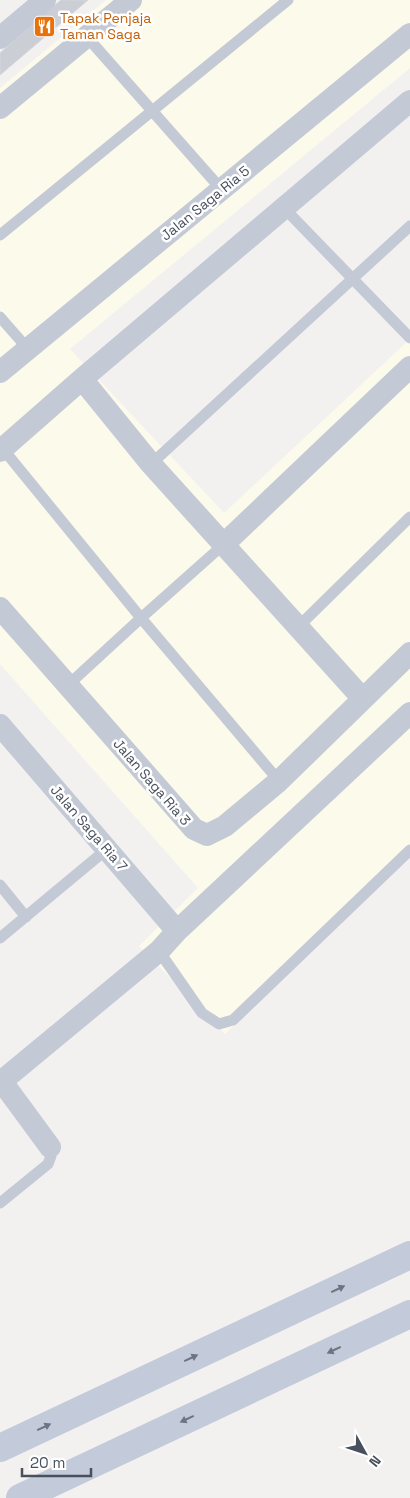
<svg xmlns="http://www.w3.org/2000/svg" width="410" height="1498" font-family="'Space Grotesk',sans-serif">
<rect width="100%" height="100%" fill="#f3f1f0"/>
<path fill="#fcfaeb" d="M106,0H410V68L70,349L224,513L410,339V854L225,1034L139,946L198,888L0,664V88Z"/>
<path fill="#ccced6" stroke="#d4d5dc" d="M61,0H88L0,75V53Z"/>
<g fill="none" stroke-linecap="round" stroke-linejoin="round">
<path stroke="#c4cad5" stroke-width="11" d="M87,37L222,190
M285,209L410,338
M0,235L288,0
M0,317L28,349
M3,449L141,618L279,781
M151,464L410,226
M298,627L410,517
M67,686L141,618L223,545
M0,885L26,917
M0,938L107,849
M159,951L202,1013L219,1024L233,1020L410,850
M0,1203L48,1164L51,1156L50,1147"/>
<path stroke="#c4cad5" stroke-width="22" d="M0,38L45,0
M0,108L131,0
M0,372L410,34
M82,379L151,464L363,699
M0,451L82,379L410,101
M223,545L410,367
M0,608L194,829L207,835L225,826L279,781L410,653
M0,725L177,931
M0,1079L50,1147
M2,1081L159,951L177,931L410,713"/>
<path stroke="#c3cad9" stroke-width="28" d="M0,1448L410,1255
M20,1498L410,1314"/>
</g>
<defs><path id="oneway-solid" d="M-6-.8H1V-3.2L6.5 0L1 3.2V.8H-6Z" transform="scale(1.25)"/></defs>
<g fill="#6d7583">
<use href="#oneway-solid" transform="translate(338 1289) rotate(-25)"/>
<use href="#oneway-solid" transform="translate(334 1350) rotate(155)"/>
<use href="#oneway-solid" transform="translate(191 1358) rotate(-25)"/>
<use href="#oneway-solid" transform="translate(187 1419) rotate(155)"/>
<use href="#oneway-solid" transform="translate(44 1427) rotate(-25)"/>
</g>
<defs>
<symbol id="restaurant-square" viewBox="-11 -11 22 22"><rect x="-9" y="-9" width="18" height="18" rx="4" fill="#e8710a" stroke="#fff"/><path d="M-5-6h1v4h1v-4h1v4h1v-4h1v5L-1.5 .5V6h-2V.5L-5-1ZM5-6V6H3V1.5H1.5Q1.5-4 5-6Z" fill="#fff"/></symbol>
</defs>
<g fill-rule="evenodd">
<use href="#restaurant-square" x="32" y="14" width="25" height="25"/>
</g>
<g text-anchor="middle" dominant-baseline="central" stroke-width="5" stroke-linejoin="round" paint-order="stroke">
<g font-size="14" fill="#c56008" stroke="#fff" text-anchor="start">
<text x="60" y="18">Tapak Penjaja<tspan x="60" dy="16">Taman Saga</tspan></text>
</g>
<g font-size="14" fill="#48505e" stroke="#fff">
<text transform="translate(205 203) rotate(-39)">Jalan Saga Ria 5</text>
<text transform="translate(152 782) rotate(49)">Jalan Saga Ria 3</text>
<text transform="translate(89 828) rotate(49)">Jalan Saga Ria 7</text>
</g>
</g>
<g transform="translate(365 1453) rotate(130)" stroke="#ffffff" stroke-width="4" paint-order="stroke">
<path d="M0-4L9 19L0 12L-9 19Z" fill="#48505e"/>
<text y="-8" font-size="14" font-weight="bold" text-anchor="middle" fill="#48505e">N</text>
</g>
<path d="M22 1468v8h69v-8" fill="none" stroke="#48505e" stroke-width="2.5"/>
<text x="30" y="1468" font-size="15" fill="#48505e" stroke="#ffffff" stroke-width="4" paint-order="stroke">20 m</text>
</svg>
